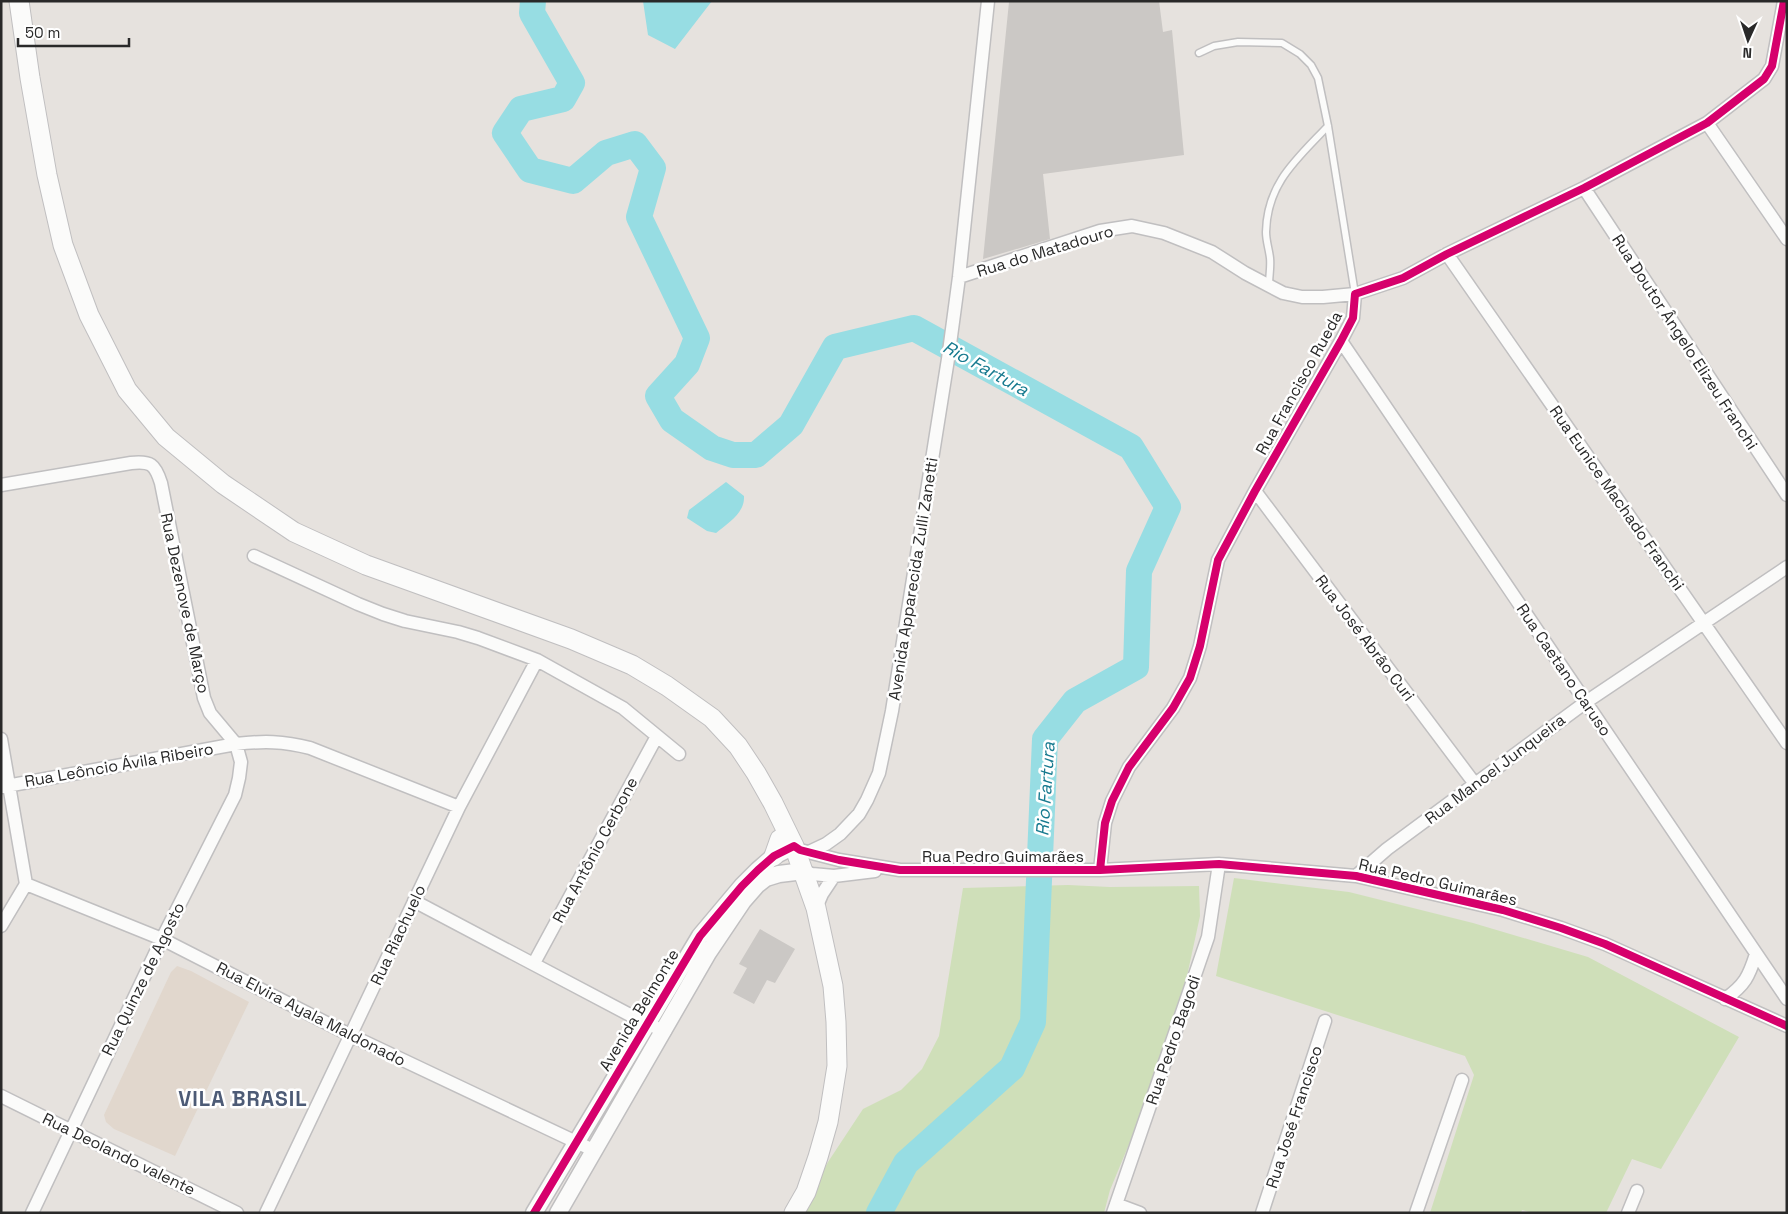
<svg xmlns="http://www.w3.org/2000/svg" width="1788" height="1214" font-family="'Space Grotesk',sans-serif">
<rect width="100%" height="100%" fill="#e6e2de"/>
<path fill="#e1d7cd" d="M177,966L191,971L249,1002L175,1156L114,1129L106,1122L104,1115L171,972Z"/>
<path fill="#cfdfb9" d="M1234,878L1349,892L1473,923L1588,957L1739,1037L1661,1169L1632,1159L1606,1213H1533L1522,1210L1521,1213H1430L1474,1075L1465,1056L1216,976Z
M1068,885L1110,887L1199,886L1200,916L1174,1036L1110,1190L1104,1213H800L828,1162L863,1109L901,1090L922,1069L939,1036L963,888Z"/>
<path fill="#97dde3" d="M643,1H712L675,49L648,35Z
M726,482L744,496C745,513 728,523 716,533L707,531L687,518L689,510Z"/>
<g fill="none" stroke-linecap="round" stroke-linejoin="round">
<path stroke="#97dde3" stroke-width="26" d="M533,1L532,13L572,83L563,99L521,109L505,133L530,170L573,181L606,153L635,144L653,168L639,217L697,338L687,364L658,396L672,420L712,448L733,455H756L791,425L835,347L914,328L1131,447L1168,507L1139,571L1136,667L1075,701L1045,739L1033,1022L1012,1068L906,1163L879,1213"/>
</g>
<path fill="#cbc8c5" d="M1015,1H1159L1163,32L1172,30L1184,155L1043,174L1050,239L983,259L1009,2Z
M760,929L795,949L775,983L767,980L754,1004L733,993L747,968L739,964Z"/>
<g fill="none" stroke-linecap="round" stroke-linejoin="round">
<defs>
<path id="service" d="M1199,53L1214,46L1238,42L1282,43L1300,54L1311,65L1318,78L1328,126L1355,294
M1269,285C1269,276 1271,267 1270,258C1269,249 1266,241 1266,232C1267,183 1297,159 1328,126"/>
<path id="minor" d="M1707,123L1787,239
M1584,188L1787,495
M1447,254L1787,743
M959,277L1100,231L1132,226L1164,233L1212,252L1245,273L1283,293L1302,297H1323L1355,294
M1341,341L1787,999
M1,485L131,463C151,461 155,464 161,483L204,698L210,713L236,744L241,762L239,778L235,795L162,939L32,1213
M1255,491L1475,784
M254,556L358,604L383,614L405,621L458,632L478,638L537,660L623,708L679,754
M1,739L26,884
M1,787L236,744C263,741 283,741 310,748L459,807
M794,846L800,850L839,860L900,870H1100L1219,864L1356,876L1503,910L1561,928L1605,944L1787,1026
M809,852L826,844L840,834L859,814L867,800L879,773L892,711L948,359L959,277L988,1
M1100,870L1105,823L1112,801L1129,767L1173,708L1190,678L1200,646L1218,560L1255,491L1341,341L1353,318L1355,294L1403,278L1447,254L1584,188L1707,123L1764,79L1772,66L1784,1
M804,871L812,874L834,876
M1356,876L1387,849L1586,702L1787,567
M26,884L162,939L350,1035L593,1150
M414,901L647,1024L665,1031
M816,908L822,894L834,876L875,871
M1,926L26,884
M534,963L657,736
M1725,999C1745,985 1749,976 1756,954
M1,1096L237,1213
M1116,1204L1140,1213
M266,1213L459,807L537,660
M1113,1213L1208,937L1219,864
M1262,1213L1325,1021
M1416,1213L1462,1080
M1628,1213L1637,1191"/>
<path id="tertiary" d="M534,1213L700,936L742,886L758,870L774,856L786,850
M558,1213L708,953L743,901L757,885L766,878L779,874L804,871"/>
<path id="secondary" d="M19,1L30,78L47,175L63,245L89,315L127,390L166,437L223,484L294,532L366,565L571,639L632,665L667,686L712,718L738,746L756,773L773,803L794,846L816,908L833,986L836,1022L837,1066L828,1122L818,1157L806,1192L794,1213
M774,856L780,839"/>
</defs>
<use href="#service" stroke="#c0bfc0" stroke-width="9"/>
<use href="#minor" stroke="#c0bfc0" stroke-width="15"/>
<use href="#tertiary" stroke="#c0bfc0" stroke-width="19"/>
<use href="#secondary" stroke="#c0bfc0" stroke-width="21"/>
<use href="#service" stroke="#fbfbfa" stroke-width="6"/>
<use href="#minor" stroke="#fbfbfa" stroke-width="12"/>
<use href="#tertiary" stroke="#fbfbfa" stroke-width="16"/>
<use href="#secondary" stroke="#fbfbfa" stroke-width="19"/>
<defs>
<path id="cycleway" d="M1100,870L1105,823L1112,801L1129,767L1173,708L1190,678L1200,646L1218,560L1255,491L1341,341L1353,318L1355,294L1403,278L1447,254L1584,188L1707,123L1764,79L1772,66L1784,1
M534,1213L700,936L742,886L758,870L774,856L794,846L800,850L839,860L900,870H1100L1219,864L1356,876L1503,910L1561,928L1605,944L1787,1026"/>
</defs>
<use href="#cycleway" stroke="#fff" stroke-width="11"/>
<use href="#cycleway" stroke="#d6006c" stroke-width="8"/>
</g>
<g text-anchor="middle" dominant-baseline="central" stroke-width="5" stroke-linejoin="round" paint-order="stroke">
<g font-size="16" fill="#292929" stroke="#fff">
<text transform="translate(1045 251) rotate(-17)">Rua do Matadouro</text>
<text transform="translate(1685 342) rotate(57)">Rua Doutor Ângelo Elizeu Franchi</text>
<text transform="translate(1299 383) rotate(-61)">Rua Francisco Rueda</text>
<text transform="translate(1617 498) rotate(55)">Rua Eunice Machado Franchi</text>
<text transform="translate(913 579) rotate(-81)">Avenida Apparecida Zulli Zanetti</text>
<text transform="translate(185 603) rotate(78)">Rua Dezenove de Março</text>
<text transform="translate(1365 638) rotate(53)">Rua José Abrão Curi</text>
<text transform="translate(1564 670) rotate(56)">Rua Caetano Caruso</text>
<text transform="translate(119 765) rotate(-10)">Rua Leôncio Ávila Ribeiro</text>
<text transform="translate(1495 769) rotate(-37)">Rua Manoel Junqueira</text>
<text transform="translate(595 850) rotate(-62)">Rua Antônio Cerbone</text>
<text x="1003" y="856">Rua Pedro Guimarães</text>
<text transform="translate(1438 882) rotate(13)">Rua Pedro Guimarães</text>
<text transform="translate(398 935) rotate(-65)">Rua Riachuelo</text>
<text transform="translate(143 979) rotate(-64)">Rua Quinze de Agosto</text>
<text transform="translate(639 1010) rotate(-59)">Avenida Belmonte</text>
<text transform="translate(311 1014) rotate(27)">Rua Elvira Ayala Maldonado</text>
<text transform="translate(1173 1040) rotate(-71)">Rua Pedro Bagodi</text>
<text transform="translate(1294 1117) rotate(-72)">Rua José Francisco</text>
<text transform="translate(119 1154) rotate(26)">Rua Deolando valente</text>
</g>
<g font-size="18" font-style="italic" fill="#177a8f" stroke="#fff">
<text transform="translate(986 368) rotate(29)">Rio Fartura</text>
<text transform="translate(1045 789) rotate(-86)">Rio Fartura</text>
</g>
<g font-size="21" font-weight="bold" letter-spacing="1" fill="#4d5b76" stroke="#fff">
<text x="243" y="1098">VILA BRASIL</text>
</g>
</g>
<rect width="1788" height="1214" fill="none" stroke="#292929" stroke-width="5"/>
<g transform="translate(1748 40) rotate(183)" stroke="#ffffff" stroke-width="4" paint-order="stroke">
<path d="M0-4L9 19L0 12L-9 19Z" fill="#292929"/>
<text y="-8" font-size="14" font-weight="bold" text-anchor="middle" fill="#292929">N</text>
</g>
<path d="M18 38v8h111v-8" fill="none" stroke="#292929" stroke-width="2.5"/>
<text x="25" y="38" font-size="15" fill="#292929" stroke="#ffffff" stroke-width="4" paint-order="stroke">50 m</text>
</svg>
